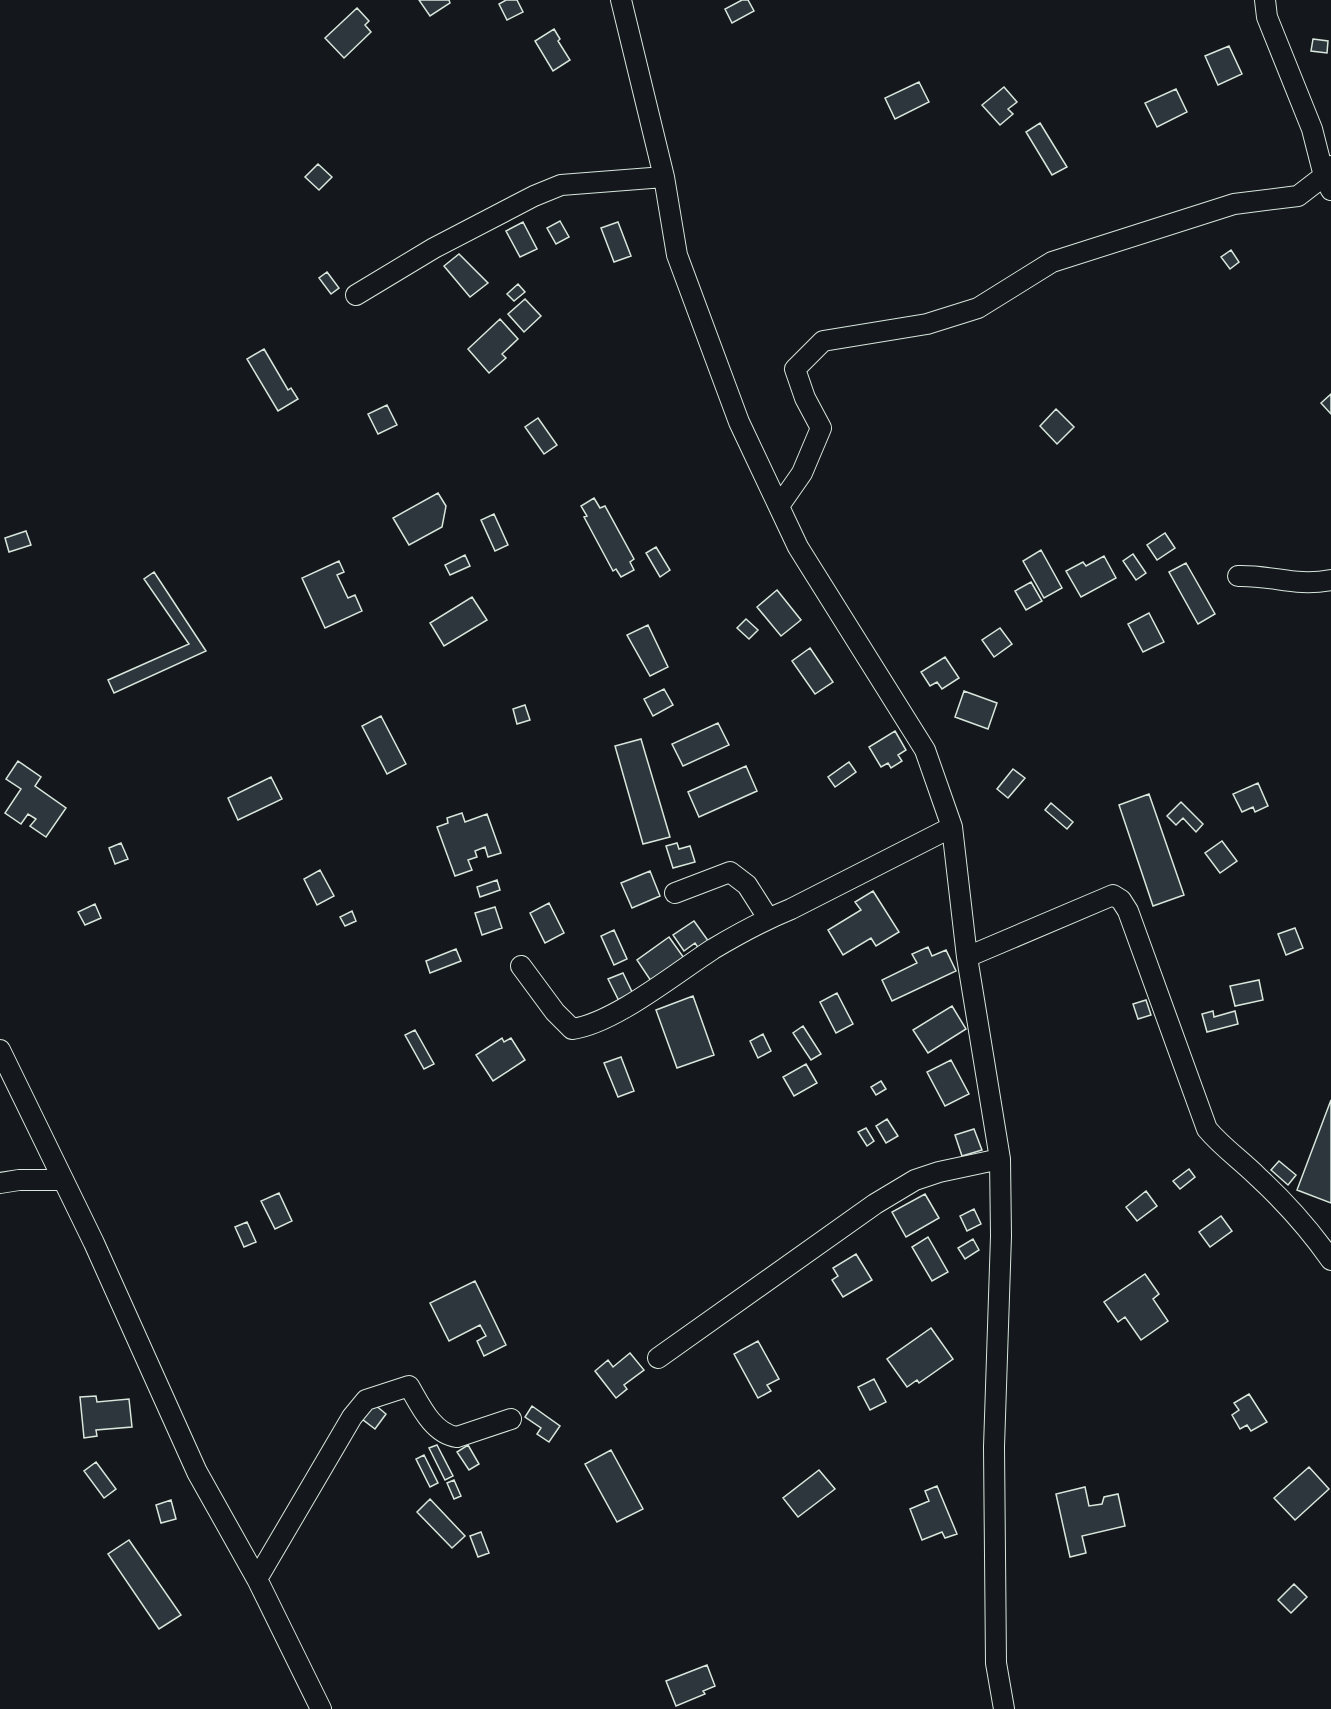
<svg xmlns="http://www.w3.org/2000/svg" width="1331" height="1709" font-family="'Space Grotesk',sans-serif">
<rect width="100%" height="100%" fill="#14181c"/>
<path fill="#2c363c" stroke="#d8e6dc" stroke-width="1.5" d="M419,0H449L450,3L430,16Z
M506,0H517L523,12L507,20L499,4Z
M742,0H748L754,11L732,23L725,9Z
M357,8L369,21L365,25L371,32L344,58L325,38Z
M554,29L560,39L558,41L570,60L553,71L535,41Z
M1313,39L1328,41L1327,53L1311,51Z
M1229,46L1242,74L1218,85L1205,56Z
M919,82L929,102L895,119L885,98Z
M1004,87L1017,102L1008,109L1013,114L1000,125L982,105Z
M1176,89L1187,112L1157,127L1145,103Z
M1040,123L1067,167L1052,175L1026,132Z
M318,164L332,177L319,190L305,177Z
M560,221L569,237L556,244L547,228Z
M523,222L537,249L520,257L506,231Z
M618,222L631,256L614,262L601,228Z
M1231,250L1239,262L1230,269L1221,257Z
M459,254L488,283L470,297L444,266Z
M327,272L339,288L331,294L319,278Z
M518,284L525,292L514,301L507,294Z
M525,299L541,316L524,332L508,314Z
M500,319L518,339L502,354L506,358L489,373L468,349Z
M264,349L288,390L291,388L298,399L278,411L247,359Z
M1331,394V414L1321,403Z
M387,405L397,425L378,434L368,414Z
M1056,409L1074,427L1057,444L1040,426Z
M538,418L557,445L544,454L525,427Z
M438,493L446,506L442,527L409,545L393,518Z
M594,498L600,508L605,506L634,559L630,562L634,570L621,577L616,569L613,571L584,517L587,516L581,506Z
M494,514L508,545L495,551L481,520Z
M26,531L31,545L9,552L5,538Z
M1165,533L1175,548L1157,560L1147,545Z
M656,547L670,570L660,577L646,553Z
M1041,550L1062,588L1044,598L1023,561Z
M1133,554L1146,573L1136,580L1123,561Z
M465,555L470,566L450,575L445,565Z
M1104,556L1116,578L1081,597L1066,571L1083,562L1086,566Z
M339,561L344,572L337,575L348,598L355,595L362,611L325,628L302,578Z
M1186,563L1215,614L1198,624L1169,572Z
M154,572L206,651L114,693L108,680L189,644L144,579Z
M1031,582L1042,601L1026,610L1015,591Z
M777,590L801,620L781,636L757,607Z
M472,597L487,620L444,646L430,623Z
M1149,613L1164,642L1143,652L1128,624Z
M746,619L758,630L749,639L737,628Z
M648,625L668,667L650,676L627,635Z
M1000,628L1012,644L994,657L982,640Z
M810,648L833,682L815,694L792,661Z
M945,657L959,678L942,689L937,682L930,686L921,672Z
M664,689L673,705L653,716L644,699Z
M964,691L997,703L988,729L955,717Z
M525,705L530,720L517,724L513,709Z
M381,716L406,764L387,774L362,726Z
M718,723L729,745L683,766L672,744Z
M895,731L906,750L898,755L902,761L891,768L888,763L881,767L869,747Z
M641,739L670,837L643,844L615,746Z
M18,761L41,777L35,786L66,808L46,837L30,826L36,819L28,814L21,824L5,813L21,789L6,779Z
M849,762L856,772L835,787L828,777Z
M746,766L757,791L699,817L688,792Z
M1013,769L1025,778L1008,798L997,789Z
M271,777L282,799L238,820L228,798Z
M1258,783L1268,806L1255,812L1253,807L1242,812L1233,794Z
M1149,794L1184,895L1153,906L1119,805Z
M1181,802L1203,824L1196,832L1183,818L1176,825L1167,816Z
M1051,803L1073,822L1067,829L1045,810Z
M462,813L465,822L487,814L501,853L488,857L485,847L475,851L477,857L468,860L472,870L455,876L437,827L448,823L447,818Z
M1222,841L1237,861L1220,873L1205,853Z
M121,843L128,859L115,864L109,848Z
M677,843L679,849L690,846L695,862L673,868L666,846Z
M320,870L334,896L317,905L304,879Z
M650,871L660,896L632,908L621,883Z
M497,880L500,890L480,897L477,887Z
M873,891L899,932L876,946L871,938L843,955L828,930L861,910L855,902Z
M549,903L564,933L545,943L530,913Z
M95,904L101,918L85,925L78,912Z
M495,907L502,928L482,935L475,913Z
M352,911L356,921L345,926L340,917Z
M694,921L709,942L699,949L695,943L684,951L673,935Z
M1295,928L1303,948L1286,955L1278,934Z
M614,930L627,959L614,965L601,936Z
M669,937L684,958L651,981L637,960Z
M928,947L932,956L946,950L956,971L892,1001L882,980L917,963L912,954Z
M456,949L461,961L430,973L426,961Z
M623,973L633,994L619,1001L608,979Z
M1259,980L1263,1000L1235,1006L1230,986Z
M837,993L853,1024L836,1033L820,1002Z
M693,996L714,1055L677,1068L656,1010Z
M1146,1000L1151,1015L1138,1019L1133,1004Z
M952,1006L966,1029L928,1053L913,1030Z
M1213,1011L1214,1017L1235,1011L1238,1024L1207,1032L1202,1014Z
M803,1026L821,1054L811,1060L793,1033Z
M415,1030L434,1064L424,1069L405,1035Z
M763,1034L771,1051L758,1058L750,1041Z
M502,1038L504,1042L511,1038L525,1060L493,1081L476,1055Z
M621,1057L634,1091L618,1097L604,1063Z
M951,1060L969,1094L945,1106L927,1072Z
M806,1064L817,1083L794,1096L783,1077Z
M881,1081L886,1089L876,1095L871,1087Z
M1331,1100V1203L1297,1190Z
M887,1119L898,1136L886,1143L876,1126Z
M866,1128L874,1141L867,1146L858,1132Z
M974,1129L982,1150L962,1156L955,1135Z
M1279,1161L1296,1175L1288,1185L1271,1170Z
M1189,1169L1195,1177L1180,1189L1173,1181Z
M1146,1191L1157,1206L1137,1221L1126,1207Z
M279,1193L292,1221L275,1229L261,1201Z
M925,1194L939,1218L906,1237L892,1212Z
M974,1209L981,1224L967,1231L960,1216Z
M1221,1216L1232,1231L1210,1247L1199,1232Z
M247,1222L256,1242L244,1247L235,1227Z
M928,1237L948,1272L932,1281L912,1247Z
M973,1239L979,1250L965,1259L958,1248Z
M856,1254L872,1280L843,1297L832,1280L838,1276L833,1268Z
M1145,1274L1159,1294L1153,1299L1168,1321L1141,1340L1125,1317L1118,1322L1104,1302Z
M475,1281L506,1345L484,1356L477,1341L486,1336L480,1325L449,1341L430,1303Z
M931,1328L953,1359L919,1383L917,1380L907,1387L887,1359Z
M758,1341L779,1379L767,1385L771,1391L758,1398L734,1354Z
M630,1353L644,1370L624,1385L627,1389L616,1398L595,1371L608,1360L613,1367Z
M874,1379L886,1402L870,1410L858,1387Z
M1249,1394L1267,1422L1251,1431L1247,1425L1240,1429L1232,1415L1239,1410L1234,1403Z
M96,1396L97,1402L129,1399L132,1427L96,1430L97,1436L84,1438L80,1397Z
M374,1404L386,1414L375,1429L362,1419Z
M532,1406L560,1426L549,1442L537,1434L541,1428L525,1417Z
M437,1445L453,1476L445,1480L429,1448Z
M468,1445L479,1464L469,1470L457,1452Z
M611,1450L643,1509L617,1522L585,1464Z
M424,1455L438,1483L430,1487L416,1459Z
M96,1462L116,1489L104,1498L84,1471Z
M1309,1467L1329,1489L1295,1520L1274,1498Z
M819,1470L835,1489L798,1517L783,1498Z
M454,1480L461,1496L454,1499L447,1483Z
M937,1486L957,1534L945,1538L942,1532L922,1540L910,1509L929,1501L925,1491Z
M1085,1487L1089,1506L1102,1504L1104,1497L1118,1494L1125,1526L1082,1536L1086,1553L1070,1557L1056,1494Z
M430,1499L465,1536L452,1548L417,1512Z
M171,1500L176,1519L161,1523L156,1505Z
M481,1532L489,1553L478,1557L470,1536Z
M129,1540L181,1615L159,1629L108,1554Z
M1294,1584L1307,1597L1291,1613L1278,1600Z
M707,1665L715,1686L703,1691L705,1694L676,1706L666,1681Z"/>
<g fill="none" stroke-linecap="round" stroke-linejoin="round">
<defs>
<path id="minor" d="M621,0L664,177L677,255L739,422L798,547L925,750L952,827L967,957L1000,1159L1001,1236L994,1447L996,1663L1004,1709
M1265,0L1267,17L1312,129L1324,176L1331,190
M356,295L434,248L534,196L561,185L664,177
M779,506L802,473L821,428L805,398L795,369L823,341L927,324L978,308L1052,262L1234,204L1298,196L1324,176L1331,166
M1238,576C1273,575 1295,587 1331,580
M675,893L730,872L747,885L768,918
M967,957L1113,895L1121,900L1128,911L1207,1129C1223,1148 1241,1160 1258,1177C1285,1202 1310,1230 1331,1260
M521,966L555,1012L572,1029C613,1024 676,973 713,949C738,934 764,920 791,909L952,827
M0,1050L94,1243L197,1472L257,1579L321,1709
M0,1183L19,1180H63
M658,1358L875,1204L915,1180L939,1172L1000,1159
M257,1579L352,1417L366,1400L409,1386C420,1405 433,1434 457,1437L511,1419"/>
</defs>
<use href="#minor" stroke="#d8e6dc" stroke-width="22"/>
<use href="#minor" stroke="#14181c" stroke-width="20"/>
</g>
</svg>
